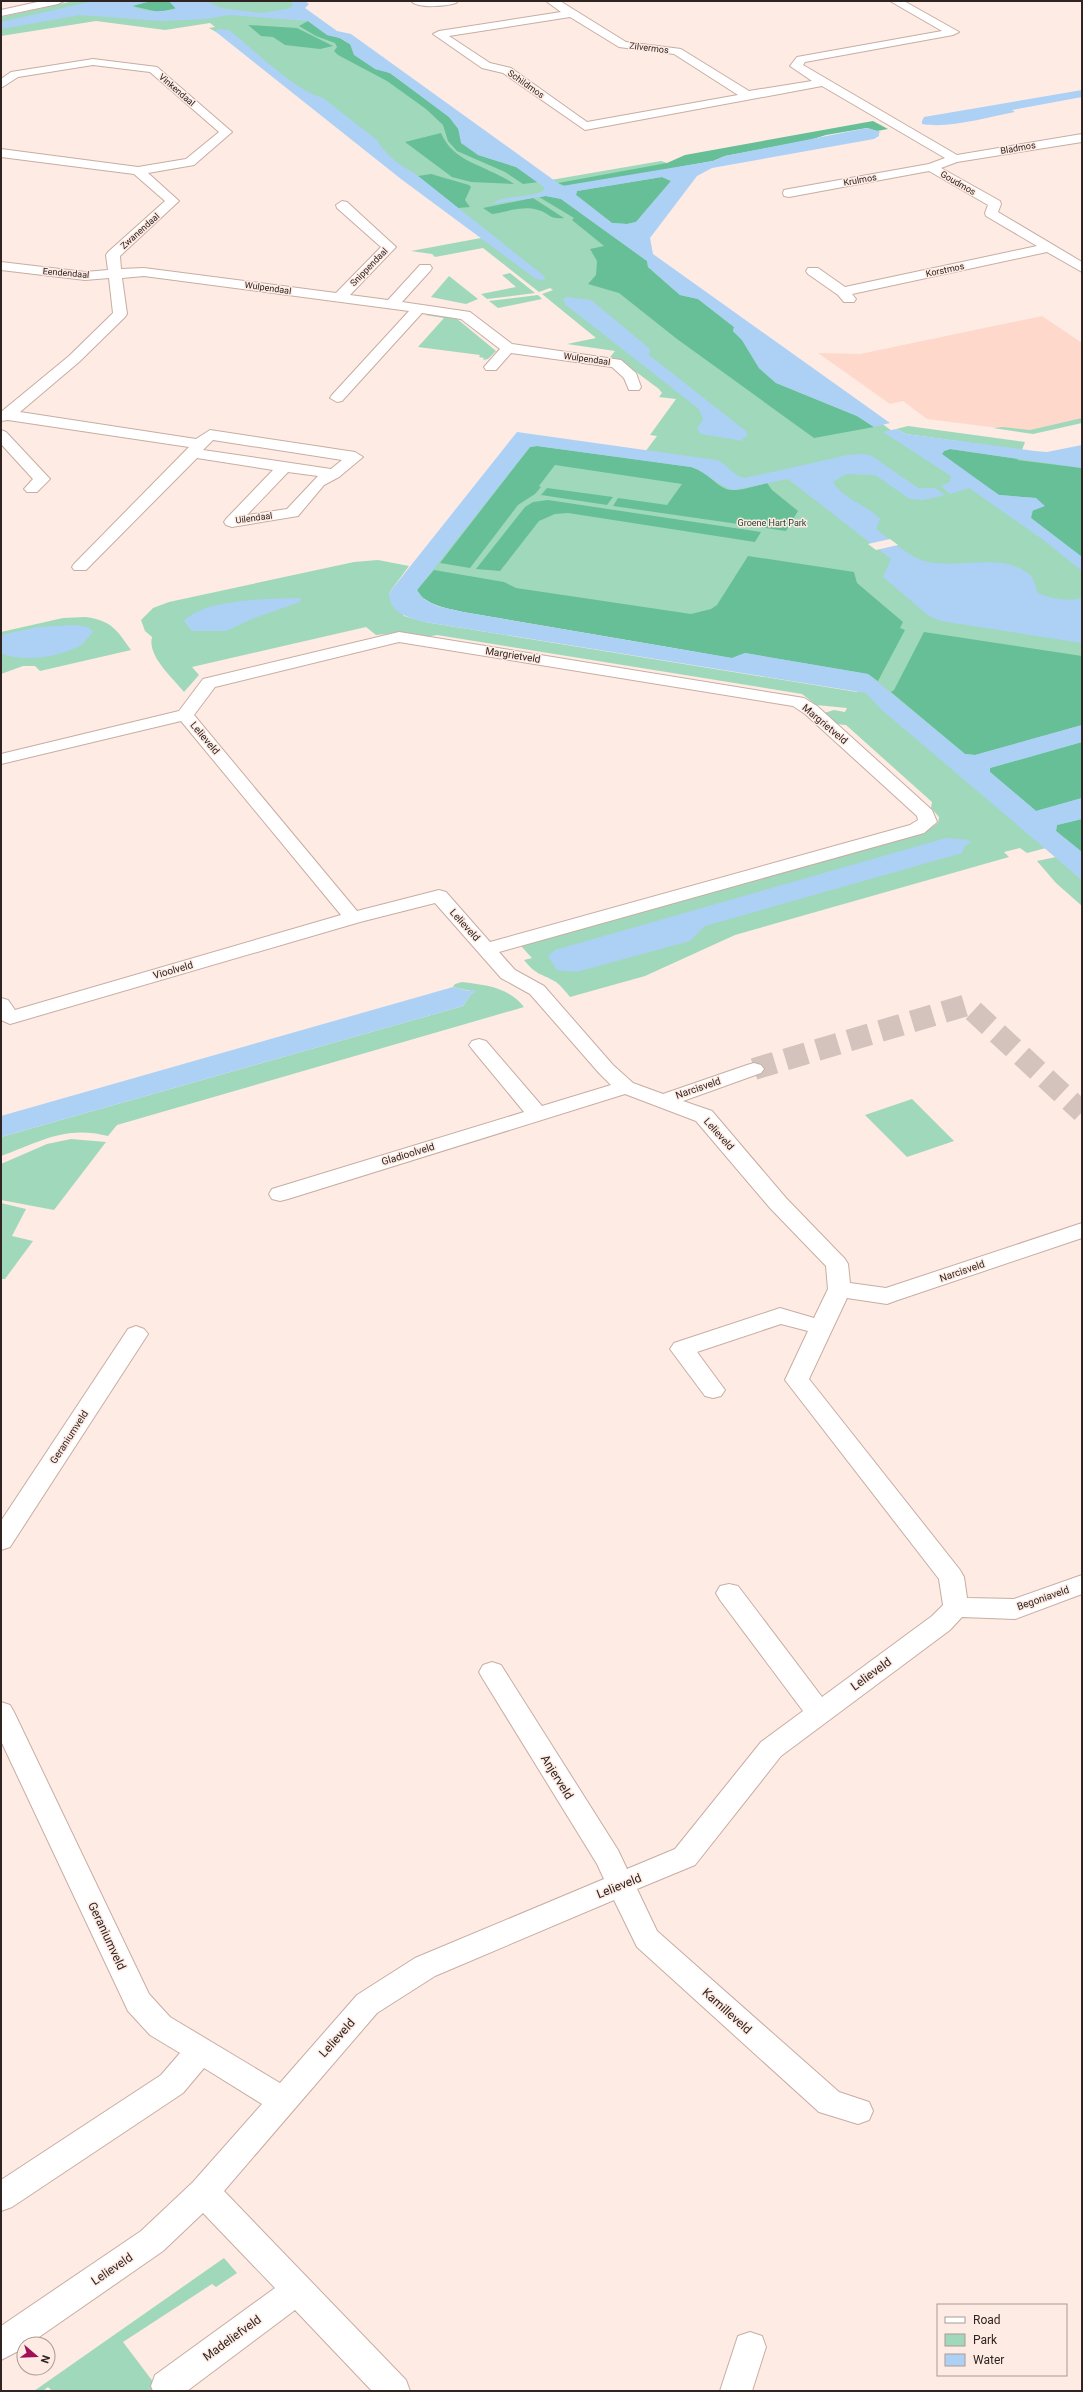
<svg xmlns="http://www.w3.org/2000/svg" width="1083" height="2392" font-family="Roboto,sans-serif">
<rect width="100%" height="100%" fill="#fdebe4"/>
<path fill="#fed9cb" d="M1042,316L1082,343V420L1029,432L927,419L903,401L890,404L818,353L860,354Z"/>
<path fill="#a0d8bc" d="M74,1H293L332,33L545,181L661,161L692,171L632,243L899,436L1066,458L1082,457V868L1039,842L1046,848L1027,853L1020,848L1004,852L1009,857L735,935L645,976L570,997C566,992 561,986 556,982C541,973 537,976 524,960L532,958L521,946L924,833L938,823L939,817L931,808L932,802L846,725L836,724L824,713L834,710L845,712L847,708L816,705L802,694L437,635L426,637L397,633L376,635L366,627L192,667L199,675L184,692C173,678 147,656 152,637L145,631L141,620L153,608L169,602L354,562L378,560L409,566L389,593L404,616L425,622L857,692L862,684L402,595L526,437L645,452L657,436L650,435L676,399L659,397L662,393L659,389L620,360L610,357L615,351L567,344L596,338L542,294L553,290L550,288L539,292L483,248L435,257L432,254L411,251L481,238L501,252L220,30L216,32L209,28L215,27L210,23L165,30L96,21L1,36V17Z
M510,273L535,293L487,299L481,294L516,287L502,275Z
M449,276L478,299L466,304L431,297Z
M538,295L542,299L498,308L489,301Z
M427,314L456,318L496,351L488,359L483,360L484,358L479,357L480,355L418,347L444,318L425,315Z
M1082,418V423L1033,434L993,428L1003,427L1030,430Z
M908,426L1025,442L1022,450L906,434L896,429Z
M86,617C112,621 116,629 131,650L40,671L35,666H23L1,674V632L63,618Z
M1056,857L1082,880V906L1056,883L1037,861Z
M462,982C486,985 508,987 524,1007L117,1125L108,1136C65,1125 40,1142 1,1156V1137L463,1006L471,994L475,992L453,987L455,984Z
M912,1099L954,1141L907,1157L865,1115Z
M71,1139L106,1142L54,1210L1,1200V1164L47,1144Z
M1,1203L26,1209L12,1236L33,1241L5,1279H1Z
M224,2258L237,2273L216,2287L212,2284L123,2342L160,2391H52L48,2387L43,2391H34Z"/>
<path fill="#67bf97" d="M151,1H169L177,8L159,12L132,6Z
M308,21L327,35L340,38L350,44L375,69L390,73L449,117L478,155L516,167L539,182L523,184L505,172L457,151L448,141L443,125L426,109L387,81L338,55L334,51L337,47L335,43L316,36L299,26Z
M248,25L297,28L333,46L320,49L285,45L273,37L261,36Z
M873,121L888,129L877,131L867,128L826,135L810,140L725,156L713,161L567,187L558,183L667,163L685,155Z
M441,133C453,163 489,166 514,184L471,182L452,177L405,142Z
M431,174L469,185L471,187L465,200L470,207L458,208L418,176Z
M662,177L671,181L636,222L627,224L612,223L576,195L577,191Z
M546,196L561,199L647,261L648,267L680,295L698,299L734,327L733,331L742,340L759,368L776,383L857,416L874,427L814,438L677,339L619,293L588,284L596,275L597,261L590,249L604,246L572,220L574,218L539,197Z
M533,198L564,218C549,220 550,213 538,210C525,205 506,212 492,214L483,208Z
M537,446L691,467C708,472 713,483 726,489C737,493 756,485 767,483L772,490L798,511L786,531L613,506L618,498L667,505L682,484L555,465L539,486L541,487L535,494L518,505L470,568L440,563L530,447Z
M950,449L1018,459L1017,460L1082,468V557L1031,518L1036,498L999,495L943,457L942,454L944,451Z
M547,488L613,497L607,505L541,495Z
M548,500L761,532L755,542L568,513L555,514L539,521L500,571L476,569L525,507L533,502Z
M748,556L854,572L857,583L903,622L900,628L905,630L878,681L868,674L745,653L732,658L463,612C446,608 427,606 417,590L434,570L504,582L516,588L691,614L711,609L717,605Z
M924,632L1082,656V725L975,755L965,754L891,692L894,690Z
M1082,742V798L1036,811L990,772V768Z
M1082,819V852L1056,831L1057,825Z"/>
<path fill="#add1f5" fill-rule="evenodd" d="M94,1H151L132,6C146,13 161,12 176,9L169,1H206L221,8L261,13L287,9L293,6L292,2L305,1L309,4L305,8L337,31L351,34L562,186L713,161L725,156L867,128L881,132L879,133V136L874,139L712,168L697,176L650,238L653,254L890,423L874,427L857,416L776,383L759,368L742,340L733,331L734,327L698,299L680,295L648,267L647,261L561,199L546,196L492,204C502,194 540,199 545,188L516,167L478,155L461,143L458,128L449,117L390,73L375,69L354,55L350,44L340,38L327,35L308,21L229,15L206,19L160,21L80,15L1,29V22ZM662,177L671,181L636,222L627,224L612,223L576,195L577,191Z
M218,29L229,30C255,51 293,89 323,98L377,140C384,153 400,166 413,172L544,276L545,280L536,279L401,179L216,32Z
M1082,90V97L1012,110L1015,112C988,117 948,129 922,124V121L924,117Z
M567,297L591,300L650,349L649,355L747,432V436L742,439L744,441L701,434L697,429L703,419L699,409L566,305L563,299Z
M896,429L906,434L1035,451L1047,452L1082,445V468L950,449L944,451L942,454L999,495L1036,498L1045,506L1032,511L1031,518L1082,557V571L1042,539L969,488L950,494L941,486L950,482L951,476L883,432Z
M517,432L716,460C727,463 734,477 745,478L848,455L863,454L872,456L918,488H935L945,495L923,500L910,499L875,475L846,474L833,482C844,500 866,504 880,519L876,529C888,538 907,555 921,560C956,572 1002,549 1031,576C1034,580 1036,588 1038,593C1052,599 1067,602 1082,598V643L941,621L929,616L883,577L891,559L788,479L734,490C718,487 707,472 691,467L537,446L530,447L417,590L422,598L437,606L463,612L732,658L745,653L868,674L965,754L975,755L1082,725V742L990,768V772L1036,811L1082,798V819L1057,825L1056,831L1082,852V880L882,710L866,693L425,622C409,618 389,613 389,593Z
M301,598L300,602L254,618L226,631H192L184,621C205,598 271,599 301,598Z
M75,625L88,627L93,631C90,635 85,642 81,645C61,657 22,663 1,653V635L38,627Z
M946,838L968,840L971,843L965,845L962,853L705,926L690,941L576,972L557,970L548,956L555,950Z
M453,987L469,991L474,990L476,992L471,994L463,1006L1,1137V1116Z"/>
<path fill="#fdebe4" d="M890,539L898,545L876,550L868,544Z"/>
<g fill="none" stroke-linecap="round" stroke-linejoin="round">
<path stroke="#d4c3bd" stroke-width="22" stroke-dasharray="22 11" stroke-linecap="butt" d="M754,1069L967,1005L1082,1112"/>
<defs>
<path id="minor" d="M42,1H64L58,4L1,16V10Z
M411,1H458L456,3C446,6 418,9 411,1Z
M546,1H560L626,42L681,49L749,91L812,81L790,66L797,57L942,31L890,1H904L959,32L953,35L805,62L803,65L957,155L1082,134V142L957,162L941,168L1000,201L1001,204L998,212L1082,262V272L1047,252L852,294L856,299L854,302H844L838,295L808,274L806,271L808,268H818L845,287L1037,246L986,216L985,213L988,205L929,171L789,197L784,196L783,193L784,190L789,189L929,164L945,158L822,86L585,130L503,73L482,68L433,34L439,31L561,12ZM570,17L619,47L674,54L738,95L587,122L511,68L490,63L449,36Z
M93,59L157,67L232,132L194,165L148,173L179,201L120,256L121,269L144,268L336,293L381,247L337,208L336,205L342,201L347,202L396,247L350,295L388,300L420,265H430L432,268L430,271L402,302L470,312L512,344L621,360L636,373L641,387L639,390H629L624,378L612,367L511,353L496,370H486L484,367L500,349L461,319L422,313L342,401L337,402L330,398L332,395L409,311L144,276L122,278L127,314L125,317L79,362L20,412L196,439L210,430L355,452L363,457L339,477L324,485L298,516L232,527L226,525L224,522L226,519L273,470L197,458L86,570H74L72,567L74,564L189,447L8,420L1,421V412L69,356L113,313L109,278L85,280L1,270V262L85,272L108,270L106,255L108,252L165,201L134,174L1,157V149L138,167L186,159L219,132L150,72L93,65L18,77L1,88V79L11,72ZM213,440L342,460L331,469L203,450ZM288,472L318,476L287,509L247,515Z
M1,430L6,432L50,479L37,492H27L24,489L33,479L1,444Z
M399,632L804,698L817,706L932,810L937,822L924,833L499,952L515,970L544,986L613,1065L633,1083L663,1094L747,1065L754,1063L761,1065L764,1069L761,1073L683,1101L712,1111L786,1198L845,1259L848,1264L850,1283L886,1288L1082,1223V1238L895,1301L887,1304L847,1298L809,1379L960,1570L964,1577L967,1598L1014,1599L1082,1575V1594L1015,1619L962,1617L950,1630L781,1756L695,1865L637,1889L657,1931L839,2092L869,2102L873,2111L869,2120L858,2124L819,2112L637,1947L614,1900L435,1976L377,2013L224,2191L406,2380L410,2391H372L295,2310L187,2391H153L151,2386L155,2375L275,2288L203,2213L163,2251L29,2344H24V2348L1,2360V2326L141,2231L193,2182L262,2104L204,2068L183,2093L12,2207L1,2211V2180L161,2075L180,2053L150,2035L128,2011L1,1741V1702L10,1705L14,1712L149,1994L170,2017L280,2083L357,1995L415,1958L604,1879L597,1864L483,1679L479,1672L483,1665L492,1662L501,1665L618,1850L627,1869L675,1849L761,1742L803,1711L720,1600L716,1593L720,1586L729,1584L738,1586L822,1697L932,1616L943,1605L939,1579L785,1380L808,1331L781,1324L697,1352L725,1390L721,1396L713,1398L705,1396L670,1349L674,1343L780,1308L814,1318L828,1289L826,1266L770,1208L696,1121L625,1094L288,1199L280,1201L272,1199L269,1194L272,1189L524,1112L472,1049L469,1045L472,1041L479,1039L486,1041L542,1106L611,1085L599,1073L530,994L501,978L435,903L360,922L17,1022L10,1024L1,1020V998L8,1000L15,1010L341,915L181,721L1,764V754L179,711L203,679ZM399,642L793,706L805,714L917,816L918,820L910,825L490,942L446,892L439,890L357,911L194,715L215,687Z
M136,1326L144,1329L148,1334L10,1547L1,1550V1521L128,1329Z
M750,2332L762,2336L766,2347L752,2391H720L738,2336Z"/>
</defs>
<use href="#minor" stroke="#c8ada2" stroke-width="2"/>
<use href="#minor" fill="#fff" fill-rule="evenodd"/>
</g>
<g text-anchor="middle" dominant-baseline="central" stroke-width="3" stroke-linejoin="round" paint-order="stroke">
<g font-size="9" fill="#2f2421" stroke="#fdebe4">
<text transform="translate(649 48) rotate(7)">Zilvermos</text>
<text transform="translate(526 84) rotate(35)">Schildmos</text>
<text transform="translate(177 90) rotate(41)">Vinkendaal</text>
<text transform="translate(1018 148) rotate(-10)">Bladmos</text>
<text transform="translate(860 180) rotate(-10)">Krulmos</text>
<text transform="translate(958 183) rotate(30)">Goudmos</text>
<text transform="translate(140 231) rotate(-42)">Zwanendaal</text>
<text transform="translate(369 267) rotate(-46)">Snippendaal</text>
<text transform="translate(945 270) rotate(-12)">Korstmos</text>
<text transform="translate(66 273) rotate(5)">Eendendaal</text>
<text transform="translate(268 288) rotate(8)">Wulpendaal</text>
<text transform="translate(587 359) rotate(8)">Wulpendaal</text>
<text transform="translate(254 518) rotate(-8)">Uilendaal</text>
</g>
<g font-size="9" fill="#1d4433" stroke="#fdebe4">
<text x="772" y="523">Groene Hart Park</text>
</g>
<g font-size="10" fill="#2f2421" stroke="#fdebe4">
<text transform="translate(513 655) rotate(9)">Margrietveld</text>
<text transform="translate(825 724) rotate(40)">Margrietveld</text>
<text transform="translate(205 738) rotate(50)">Lelieveld</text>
<text transform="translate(465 925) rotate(48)">Lelieveld</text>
<text transform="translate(173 970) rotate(-16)">Vioolveld</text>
<text transform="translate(698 1088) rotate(-19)">Narcisveld</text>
<text transform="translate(719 1134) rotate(48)">Lelieveld</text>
<text transform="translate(408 1154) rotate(-17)">Gladioolveld</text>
<text transform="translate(962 1271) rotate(-19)">Narcisveld</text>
<text transform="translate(69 1437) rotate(-57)">Geraniumveld</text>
<text transform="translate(1043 1598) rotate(-19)">Begoniaveld</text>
</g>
<g font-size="12" fill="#2f2421" stroke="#fdebe4">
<text transform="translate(871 1674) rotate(-36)">Lelieveld</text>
<text transform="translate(557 1777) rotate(58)">Anjerveld</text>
<text transform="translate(619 1886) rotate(-22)">Lelieveld</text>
<text transform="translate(107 1936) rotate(65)">Geraniumveld</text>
<text transform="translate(727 2011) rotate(42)">Kamilleveld</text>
<text transform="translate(337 2038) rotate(-48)">Lelieveld</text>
<text transform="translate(112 2269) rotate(-34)">Lelieveld</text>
<text transform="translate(232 2338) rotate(-36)">Madeliefveld</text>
</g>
</g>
<rect width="1083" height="2392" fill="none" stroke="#2f2421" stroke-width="4"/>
<rect x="937" y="2304" width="130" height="72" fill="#fdebe4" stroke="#ab9b96"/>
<rect x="945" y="2317" width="20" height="6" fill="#ffffff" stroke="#ab9b96"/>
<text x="973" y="2324" font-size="12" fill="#2f2421">Road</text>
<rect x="945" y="2334" width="20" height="12" fill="#a0d8bc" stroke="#ab9b96"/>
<text x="973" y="2344" font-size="12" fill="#2f2421">Park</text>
<rect x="945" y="2354" width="20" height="12" fill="#add1f5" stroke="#ab9b96"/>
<text x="973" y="2364" font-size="12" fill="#2f2421">Water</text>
<g transform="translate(36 2356) rotate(109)"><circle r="19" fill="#fdebe4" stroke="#ab9b96"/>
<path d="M0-3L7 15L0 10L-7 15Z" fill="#a11057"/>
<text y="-6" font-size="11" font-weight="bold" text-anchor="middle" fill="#2f2421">N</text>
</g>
</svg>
